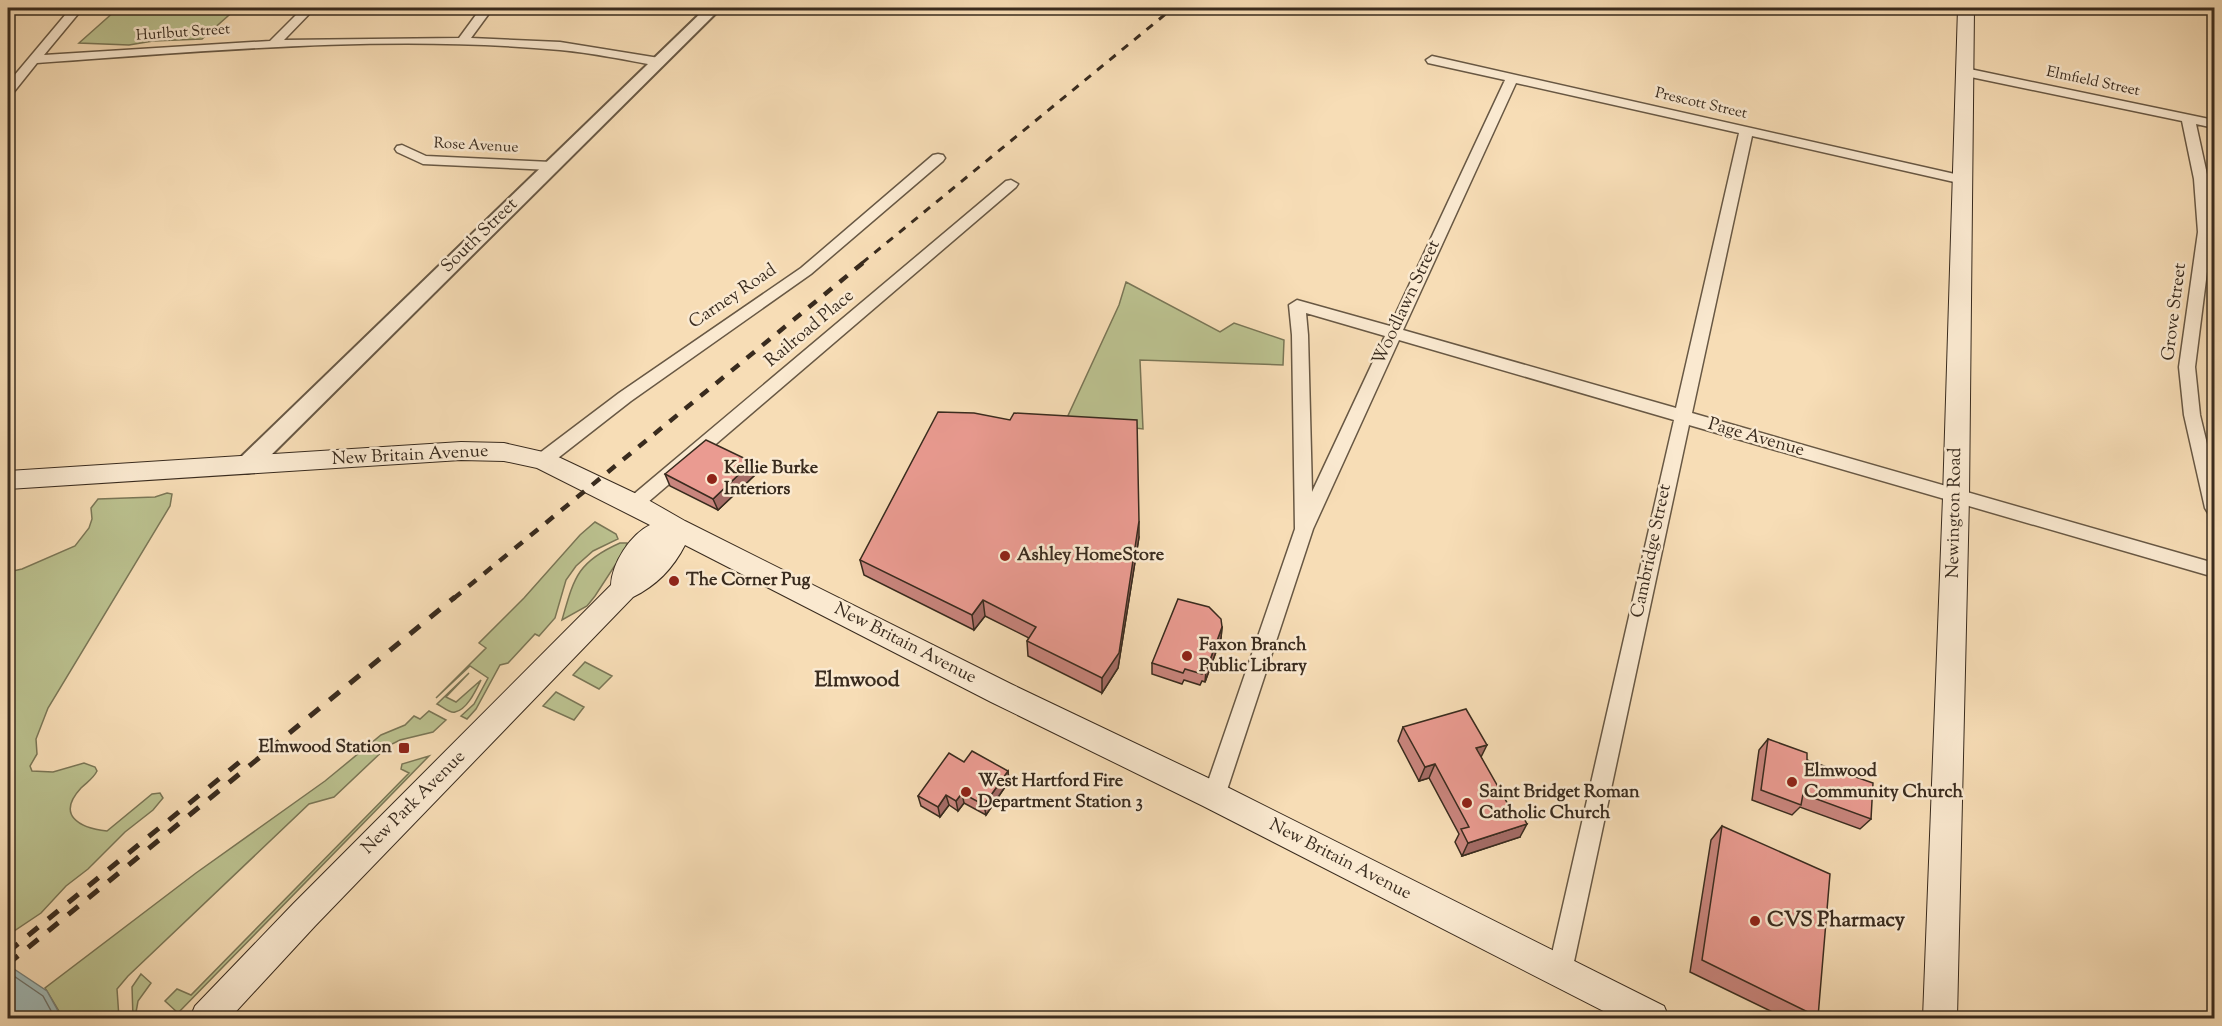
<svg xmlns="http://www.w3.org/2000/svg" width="2222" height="1026" font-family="'Sorts Mill Goudy',serif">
<rect width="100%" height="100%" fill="#f7ddb6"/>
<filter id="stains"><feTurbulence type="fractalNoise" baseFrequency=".00333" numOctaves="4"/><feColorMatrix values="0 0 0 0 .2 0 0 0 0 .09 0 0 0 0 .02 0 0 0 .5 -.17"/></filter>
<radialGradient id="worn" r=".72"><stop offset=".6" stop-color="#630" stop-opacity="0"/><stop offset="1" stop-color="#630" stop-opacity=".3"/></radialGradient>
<path fill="#bbc18f" stroke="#7a7656" stroke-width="1.5" d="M187,8H237L202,39L153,41L129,45L79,43L115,11L180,13Z
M1126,282L1220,332L1234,323L1284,340L1283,365L1140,360L1143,429L1066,420L1119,305Z
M167,493L172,494L170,506L48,708L36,739L37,754L30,766L32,771L53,772L84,763L95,767L97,771C93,779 87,782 81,788C56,815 79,828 107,831L152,794L160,793L163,798L153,810L125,832L88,869L66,886L41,913L8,935V572L22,569L75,546L89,528L92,519L91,508L98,499L155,497Z
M595,522L616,534L618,539L593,551L576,566L566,580L555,618L539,636L535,634L508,663L500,665L476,709L467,719L461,716L474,704L488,678L470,666L436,698L486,648L479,643L524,598L580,535Z
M620,543H627L625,550L595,596L587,606L562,620C574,578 577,562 620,543Z
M585,662L612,676L599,689L573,675Z
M469,673L446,697L456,702L481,680C476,690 467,710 455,712C450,714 442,706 437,704Z
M556,692L584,707L574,720L543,706Z
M429,711L446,720L433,732L400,740L388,746L334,797L309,804L128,976L117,989L119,1018H63L45,988L196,873L325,781L381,735L405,725L414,716L420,719Z
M429,756L178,1013L165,1001L177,989L191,995L409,773L401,769L402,764Z
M141,974L151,983L138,1001L135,1018H133L132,987Z"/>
<path fill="#a1bab8" stroke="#77817a" stroke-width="1.5" d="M8,965L47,991L62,1018H8Z"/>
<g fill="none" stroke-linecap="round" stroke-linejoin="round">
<path stroke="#6d726b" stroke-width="1.5" d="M8,972L43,996L55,1018"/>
<defs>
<path id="minor" d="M71,8H83L44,55L270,41L303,8H315L284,40L459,38L481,8H493L471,38L560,42L659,58L665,62L659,66C626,60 593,53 560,50C387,34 210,51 37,63L13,93L8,94V83Z
M1432,56L1968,177L1970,180L1968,183L1963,184L1752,136L1692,413L2214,563V577L1689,425L1572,971L1568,979L1560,983L1552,979L1548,971L1674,420L1399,340L1313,529L1225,796L1222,803L1214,806L1206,803L1203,796L1295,529L1292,335L1289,305L1297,300L1390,326L1505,80L1428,63L1426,60ZM1516,83L1739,133L1676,408L1403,330ZM1306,313L1385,336L1312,492L1308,335Z
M1965,68L2214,120V128L2196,124L2208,179L2212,232L2195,367L2200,415L2214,473V515L2208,513L2205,508L2184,415L2179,367L2198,232L2194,179L2182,121L1961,75L1959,72L1961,69Z
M402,145L426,156L551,162L558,166L551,170L423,164L397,152L395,149L397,146Z
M938,154L943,155L945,158L943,161L811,274L631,401L549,465L543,466L537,465L534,460L537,455L619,393L801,268L933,155Z
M1011,180L1018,184L1016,187L640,509L634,511L628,509L625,504L628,499L1006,181Z"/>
<path id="tertiary" d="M706,8H721L255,471L247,473L239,471L236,465L239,459Z"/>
<path id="secondary" d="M1958,8H1974L1969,497L1957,1018H1923L1943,497Z
M461,442L504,443L552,454L643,497L685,521L1011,684L1225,786L1664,1006L1669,1018H1617L1203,806L991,702L685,545C674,567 656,586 633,597L315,926L230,1018H190L195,1006L293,904L611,585C612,563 630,535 650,525L537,468L504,461L461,460L8,489V471Z"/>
</defs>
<use href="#minor" stroke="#685844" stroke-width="3"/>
<use href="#tertiary" stroke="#685844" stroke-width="4"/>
<use href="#secondary" stroke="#392b1e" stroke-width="2"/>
<use href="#minor" fill="#fae9d0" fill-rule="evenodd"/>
<use href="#tertiary" fill="#fae9d0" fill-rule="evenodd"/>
<use href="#secondary" fill="#fae9d0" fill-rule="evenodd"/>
<path stroke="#392b1e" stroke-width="3" stroke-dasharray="8 8" stroke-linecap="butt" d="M862,263L1173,8"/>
<path stroke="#392b1e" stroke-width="4.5" stroke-dasharray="10 10" stroke-linecap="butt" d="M453,599L864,262"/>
<path stroke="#392b1e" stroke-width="5" stroke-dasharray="13 13" stroke-linecap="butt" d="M8,952L242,760
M8,964L455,597"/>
</g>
<path fill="#c9857d" stroke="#392b1e" stroke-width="1.5" d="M752,462L756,474L718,510L670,486L665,474Z
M1139,537L1118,668L1102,693L1028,656L1027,641L1029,638L985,616L974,630L864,575L860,560Z
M1222,627L1221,638L1205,682L1202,681L1200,685L1184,680L1182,684L1152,674V663Z
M1403,727L1481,757L1520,837L1462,856L1455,842L1459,834L1429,778L1419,781L1398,741Z
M1768,739L1807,760L1871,819L1860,829L1800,807L1792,815L1752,800L1759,750Z
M964,762L1008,771L1009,781L986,815L964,803L958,811L949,805L940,817L921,806L918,796Z
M1722,826L1818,1017L1815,1018H1785L1690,972L1711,840Z"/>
<path fill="#a46c66" stroke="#392b1e" stroke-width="1.5" d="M752,462L756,474L718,510L713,499Z
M1139,521V537L1118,668L1102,693V678Z
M983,600L985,616L974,630L972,615Z
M1222,627L1221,638L1205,682L1206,671Z
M1487,745L1480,759L1476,748Z
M1435,764L1429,778L1419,781L1425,767Z
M1008,771L1009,781L986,815L984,805Z
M962,793L964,803L958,811L956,801Z
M946,795L949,805L940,817L938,807Z
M1527,824L1520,837L1462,856L1468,843Z"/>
<path fill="#ea9b91" stroke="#392b1e" stroke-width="1.5" d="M938,412L974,413L1010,420L1014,413L1137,420L1139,521L1119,653L1102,678L1027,641L1036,627L983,600L972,615L860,560Z
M706,440L752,462L713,499L665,474Z
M1178,599L1209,607L1221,619L1222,627L1206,671L1203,670L1202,674L1185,669L1183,673L1152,663Z
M1466,709L1487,745L1476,748L1513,813L1520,811L1527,824L1468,843L1461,829L1469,827L1435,764L1425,767L1403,727Z
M1768,739L1807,753V760L1873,783L1871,819L1803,794L1801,805L1761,790Z
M972,751L1008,771L984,805L962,793L956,801L946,795L938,807L918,796L949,753L964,762Z
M1722,826L1830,874L1818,1017L1702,960Z"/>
<g fill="#8f2418" stroke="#fae9d0" stroke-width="2">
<circle cx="712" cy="479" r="6"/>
<circle cx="1005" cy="556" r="6"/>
<circle cx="674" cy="581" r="6"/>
<circle cx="1187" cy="656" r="6"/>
<rect x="398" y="742" width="12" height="12" rx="3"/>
<circle cx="1792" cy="782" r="6"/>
<circle cx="966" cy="792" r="6"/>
<circle cx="1467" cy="803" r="6"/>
<circle cx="1755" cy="921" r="6"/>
</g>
<g text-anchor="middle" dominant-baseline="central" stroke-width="5" stroke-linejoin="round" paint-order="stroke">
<g font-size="15" fill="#392b1e" stroke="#fae9d0">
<text transform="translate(183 33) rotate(-4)">Hurlbut Street</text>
<text transform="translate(2093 82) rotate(12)">Elmfield Street</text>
<text transform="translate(1701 104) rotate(13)">Prescott Street</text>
<text transform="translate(476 146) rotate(3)">Rose Avenue</text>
</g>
<g font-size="18" fill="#392b1e" stroke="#fae9d0">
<text transform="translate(480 236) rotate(-44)">South Street</text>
<text transform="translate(733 297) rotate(-34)">Carney Road</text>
<text transform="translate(1407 303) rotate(-65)">Woodlawn Street</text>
<text transform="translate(2175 312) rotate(-83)">Grove Street</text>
<text transform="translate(810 329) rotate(-40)">Railroad Place</text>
<text transform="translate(1756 438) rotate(16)">Page Avenue</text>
<text transform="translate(410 456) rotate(-3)">New Britain Avenue</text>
<text transform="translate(1955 513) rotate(-89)">Newington Road</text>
<text transform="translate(1652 551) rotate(-78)">Cambridge Street</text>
<text transform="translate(905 644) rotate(27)">New Britain Avenue</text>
<text transform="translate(414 803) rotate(-45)">New Park Avenue</text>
<text transform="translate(1340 860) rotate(27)">New Britain Avenue</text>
</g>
<g font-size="18" font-weight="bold" fill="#392b1e" stroke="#fae9d0" text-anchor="start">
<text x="724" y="469">Kellie Burke<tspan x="724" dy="21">Interiors</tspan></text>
<text x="1017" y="556">Ashley HomeStore</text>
<text x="686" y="581">The Corner Pug</text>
<text x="1199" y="646">Faxon Branch<tspan x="1199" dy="21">Public Library</tspan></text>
<text x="392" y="748" text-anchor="end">Elmwood Station</text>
<text x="1804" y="772">Elmwood<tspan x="1804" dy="21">Community Church</tspan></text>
<text x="978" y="782">West Hartford Fire<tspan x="978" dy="21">Department Station 3</tspan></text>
<text x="1479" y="793">Saint Bridget Roman<tspan x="1479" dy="21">Catholic Church</tspan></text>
</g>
<g font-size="21" font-weight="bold" fill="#392b1e" stroke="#fae9d0">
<text x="857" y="681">Elmwood</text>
</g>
<g font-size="21" font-weight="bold" fill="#392b1e" stroke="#fae9d0" text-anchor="start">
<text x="1767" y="921">CVS Pharmacy</text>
</g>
</g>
<rect width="2222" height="1026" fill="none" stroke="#f7ddb6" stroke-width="30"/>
<rect x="9" y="9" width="2204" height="1008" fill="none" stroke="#392b1e" stroke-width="3"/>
<rect x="15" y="15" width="2192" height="996" fill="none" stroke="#392b1e" stroke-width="1.5"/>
<rect width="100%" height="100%" filter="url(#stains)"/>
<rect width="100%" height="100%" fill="url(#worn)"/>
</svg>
